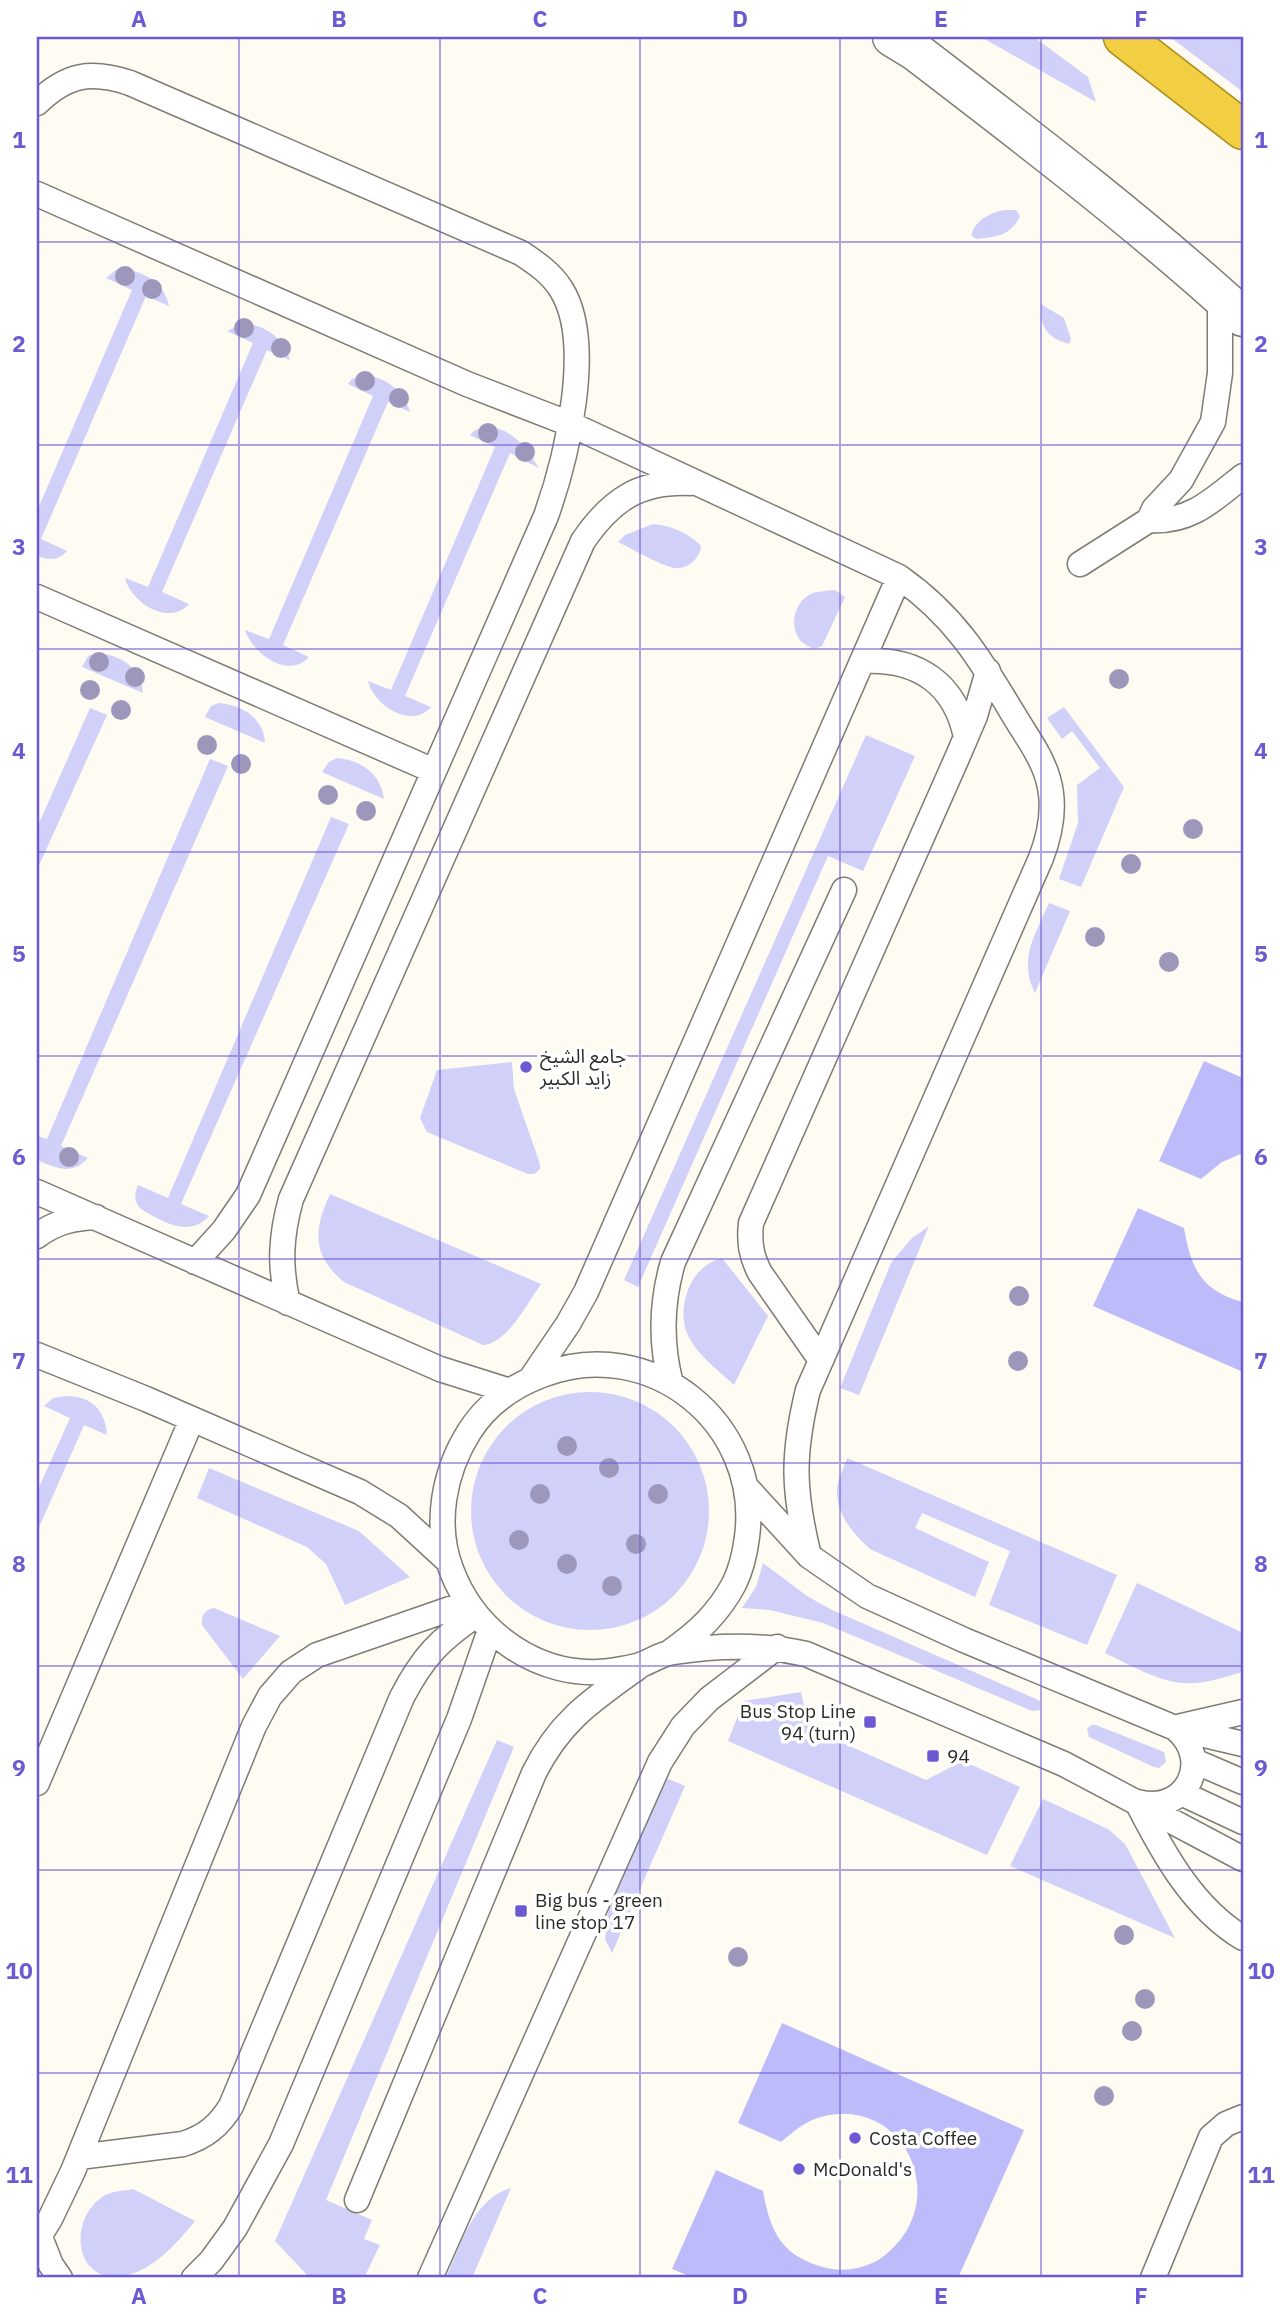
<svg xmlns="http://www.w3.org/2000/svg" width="1280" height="2315" font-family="'IBM Plex Sans','Noto Sans Arabic',sans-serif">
<rect width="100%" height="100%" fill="#fefbf2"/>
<path fill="#d1d0f9" d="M981,37H1034L1088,77L1096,102Z
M1170,37H1243V92Z
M1004,210H1016L1020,216C1011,236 995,237 976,239L971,235C977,219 988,214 1004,210Z
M123,269C144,271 165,284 169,306L146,296L41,539L67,551C58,561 49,560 37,556V511L132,290L106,278L116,270Z
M1041,304L1064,318L1071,339L1069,344C1046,338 1040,326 1041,304Z
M243,323C265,325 284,338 290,360L267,350L162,592L189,604C168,627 131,602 125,578L148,587L253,343L227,331Z
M364,375C385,377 405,391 410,412L388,402L283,645L309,657C288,680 252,653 245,630L269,639L373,396L348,384L352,379Z
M486,426C514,429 525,447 539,468L510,453L405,696L431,707C411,730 374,705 368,681L391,690L495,447L470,435L474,431Z
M653,524C672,526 687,532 701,546C700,559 687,570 674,568C660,565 632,549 618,542L625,535Z
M835,590L845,597L822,646L814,649C809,646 803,644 800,640C788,625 795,600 813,593C820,591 829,591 835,590Z
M96,653C120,654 141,668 143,693L82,667L88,656Z
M219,703C242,705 264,718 265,743L205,717L211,706Z
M1064,707L1124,787L1081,887L1059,879L1078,823L1077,785L1100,768L1072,731L1062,739L1047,718Z
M90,708L107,715L37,870V828Z
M866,735L915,756L863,871L828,856L638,1287L624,1280Z
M337,758C361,760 381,774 384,799L322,772L329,762Z
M210,759L228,766L61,1146L88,1158C72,1176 56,1168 37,1160V1136L47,1139Z
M331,817L349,824L181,1204L209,1216C190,1238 162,1222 141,1209C134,1202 134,1195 138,1185L168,1198Z
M1049,903L1070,911L1035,993C1018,959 1035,935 1049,903Z
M512,1062L514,1089L540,1164V1169L534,1174H528L427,1132L420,1118L437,1070Z
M330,1194L541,1284C528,1302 507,1344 483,1345L344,1282C311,1255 314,1229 330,1194Z
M929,1226L859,1395L840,1388L891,1263L912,1238Z
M722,1258L768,1316L734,1385C704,1357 671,1337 688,1290C694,1274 705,1263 722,1258Z
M471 1511a119 119 0 1 1 238 0a119 119 0 1 1-238 0Z
M65,1396C91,1396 105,1409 107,1435L84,1425L37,1532V1492L70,1418L44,1406L53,1398Z
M847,1458L1117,1575L1087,1645L989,1605L1010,1551L922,1513L915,1528L989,1562L975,1597L870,1549C853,1534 837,1515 837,1491C837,1480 844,1468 847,1458Z
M209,1468L359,1531L410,1577L345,1605L326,1564L307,1547L197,1498Z
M763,1563L807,1596L830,1609L1036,1699L1040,1701V1710L1032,1711L823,1623L770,1610L742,1608L756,1587Z
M1137,1583L1243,1633V1672C1224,1677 1203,1685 1183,1683C1156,1681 1129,1664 1105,1653Z
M214,1608L280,1636L243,1679L202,1625C201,1615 205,1610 214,1608Z
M801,1692L809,1728L926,1780L963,1761L1020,1787L987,1855L728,1741L744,1701Z
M1091,1725H1096L1164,1752L1166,1762L1159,1768L1154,1767L1089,1737L1087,1729Z
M497,1740L514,1747L326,2200L372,2220L364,2239L380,2245L364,2278H310L275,2241Z
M666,1778L685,1786L612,1953L605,1939L608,1912Z
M1043,1799L1108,1829L1125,1844L1175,1938L1010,1866Z
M511,2188L472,2278H446C460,2246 473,2199 511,2188Z
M133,2189L195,2221C177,2243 153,2271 123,2276C74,2284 68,2220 102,2197C111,2191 123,2191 133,2189Z"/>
<path fill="#bebbfa" d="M1204,1061L1243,1078V1153L1222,1162L1201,1179L1159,1161Z
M1138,1208L1184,1228C1191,1268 1201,1291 1243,1302V1372L1093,1306Z
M782,2023L1024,2130L958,2278H694L672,2269L716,2170L763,2191C770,2229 779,2253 819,2266C840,2273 866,2270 884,2256C955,2200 903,2094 821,2117C805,2121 793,2132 781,2142L738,2123Z"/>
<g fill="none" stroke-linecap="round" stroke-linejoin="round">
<defs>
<path id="service" d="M37,103C67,74 91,70 130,83L521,253C536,263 551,273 561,289C595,342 566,460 546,516L248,1195L224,1230L195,1262
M37,194L467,384L570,424L899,577C955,616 981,660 1015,717C1027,737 1042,757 1048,779C1056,806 1051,832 1041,858L808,1390C792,1455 793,1491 809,1556
M1149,520C1190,523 1213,500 1243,476
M1080,564L1149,520L1154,509L1181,480L1213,422L1220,373V296
M37,597L434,771
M863,661C917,658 955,683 966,737
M37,1192L440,1369L510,1391
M37,1236C55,1222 74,1218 96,1217
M288,1303C279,1266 281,1235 291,1199L583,541C611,500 639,481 690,483
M37,1355L146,1399L360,1492L399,1516L448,1561
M820,1359L760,1273C751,1256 749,1242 751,1223L957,758L975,716L988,671
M530,1380L568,1324L586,1292L899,577
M671,1384C660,1342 661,1303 673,1262L844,890
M747,1488L809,1556L867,1596L964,1640L1175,1728L1243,1744
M670,1652C697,1633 718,1614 734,1584C741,1570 745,1553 747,1537C762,1423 650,1333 542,1375C513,1386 486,1405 469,1432C444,1472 434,1524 451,1569C475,1634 540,1680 611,1671C621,1669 633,1668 643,1664C653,1660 663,1653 674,1652C718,1645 762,1644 806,1654L1064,1764L1243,1859
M1182,1726L1243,1712
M1194,1761L1243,1782
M37,1783L192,1419
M1181,1793L1243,1822
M1137,1802C1163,1853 1193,1908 1243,1938
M1138,1802C1186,1815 1214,1760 1175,1728
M79,2157L183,2144C205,2137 219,2126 231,2106L402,1697C423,1657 439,1640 476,1615
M357,2200L534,1773C560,1721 591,1701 637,1668
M40,2237L51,2265L60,2278
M37,2240L50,2219L73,2171L254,1726L270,1696L291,1672L317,1655L467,1603
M194,2278L211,2261L235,2228L281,2144L459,1719L490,1630
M430,2278L660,1762L683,1726L709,1699L777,1647
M1153,2278L1211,2137L1226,2124L1243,2117"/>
<path id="tertiary" d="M892,37L915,51C1027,137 1139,222 1243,317"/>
<path id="trunk" d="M1123,37L1243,130"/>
</defs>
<use href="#service" stroke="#7e7c74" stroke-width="27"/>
<use href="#tertiary" stroke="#7e7c74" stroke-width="41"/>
<use href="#trunk" stroke="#ab8d1a" stroke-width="41"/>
<use href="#service" stroke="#fff" stroke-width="24"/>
<use href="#tertiary" stroke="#fff" stroke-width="38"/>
<use href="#trunk" stroke="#f2ce42" stroke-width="38"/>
</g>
<g fill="#9e97bc">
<circle cx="125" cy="276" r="10"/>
<circle cx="152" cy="289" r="10"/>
<circle cx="244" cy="328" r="10"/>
<circle cx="281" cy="348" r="10"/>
<circle cx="365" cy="381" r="10"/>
<circle cx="399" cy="398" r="10"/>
<circle cx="488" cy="433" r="10"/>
<circle cx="525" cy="452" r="10"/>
<circle cx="99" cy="662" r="10"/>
<circle cx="135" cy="677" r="10"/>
<circle cx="1119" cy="679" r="10"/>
<circle cx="90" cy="690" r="10"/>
<circle cx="121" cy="710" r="10"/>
<circle cx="207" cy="745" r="10"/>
<circle cx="241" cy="764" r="10"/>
<circle cx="328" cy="795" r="10"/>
<circle cx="366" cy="811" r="10"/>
<circle cx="1193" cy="829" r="10"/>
<circle cx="1131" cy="864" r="10"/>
<circle cx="1095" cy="937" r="10"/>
<circle cx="1169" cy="962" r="10"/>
<circle cx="69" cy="1157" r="10"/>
<circle cx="1019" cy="1296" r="10"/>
<circle cx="1018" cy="1361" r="10"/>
<circle cx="567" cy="1446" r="10"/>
<circle cx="609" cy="1468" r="10"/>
<circle cx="540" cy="1494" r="10"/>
<circle cx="658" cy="1494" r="10"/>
<circle cx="519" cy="1540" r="10"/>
<circle cx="636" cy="1544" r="10"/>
<circle cx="567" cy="1564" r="10"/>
<circle cx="612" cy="1586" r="10"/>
<circle cx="1124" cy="1935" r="10"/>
<circle cx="738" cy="1957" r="10"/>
<circle cx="1145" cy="1999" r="10"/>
<circle cx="1132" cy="2031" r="10"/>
<circle cx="1104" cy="2096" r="10"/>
</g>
<path fill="none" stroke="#6d59d2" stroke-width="2" stroke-opacity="0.55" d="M239,37V2278M440,37V2278M640,37V2278M840,37V2278M1041,37V2278M37,242H1243M37,445H1243M37,649H1243M37,852H1243M37,1056H1243M37,1259H1243M37,1463H1243M37,1666H1243M37,1870H1243M37,2073H1243"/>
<g fill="#6d59d2" stroke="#fff" stroke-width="2.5">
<circle cx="526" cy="1067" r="7"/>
<rect x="863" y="1715" width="14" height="14" rx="3.5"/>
<rect x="926" y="1749" width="14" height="14" rx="3.5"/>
<rect x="514" y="1904" width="14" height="14" rx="3.5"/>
<circle cx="855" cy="2138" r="7"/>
<circle cx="799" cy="2169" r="7"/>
</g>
<g text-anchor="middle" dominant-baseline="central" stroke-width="7" stroke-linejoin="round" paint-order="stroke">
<g font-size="19" fill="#2c2a27" stroke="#fff" text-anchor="start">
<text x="540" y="1056">جامع الشيخ<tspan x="540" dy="22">زايد الكبير</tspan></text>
<text x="856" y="1711" text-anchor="end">Bus Stop Line<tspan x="856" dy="22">94 (turn)</tspan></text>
<text x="947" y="1756">94</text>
<text x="535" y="1900">Big bus - green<tspan x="535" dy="22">line stop 17</tspan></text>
<text x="869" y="2138">Costa Coffee</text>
<text x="813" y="2169">McDonald's</text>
</g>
</g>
<rect width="1280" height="2315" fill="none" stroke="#ffffff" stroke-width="77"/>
<rect x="38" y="38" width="1204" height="2238" fill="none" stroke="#6d59d2" stroke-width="2.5"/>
<g font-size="23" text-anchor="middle" font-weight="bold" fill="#6d59d2">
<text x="139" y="27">A</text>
<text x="339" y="27">B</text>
<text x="540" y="27">C</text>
<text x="740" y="27">D</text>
<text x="941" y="27">E</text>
<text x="1141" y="27">F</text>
<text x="19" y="148">1</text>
<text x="1261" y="148">1</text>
<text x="19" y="352">2</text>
<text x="1261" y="352">2</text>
<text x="19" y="555">3</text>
<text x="1261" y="555">3</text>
<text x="19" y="759">4</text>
<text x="1261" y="759">4</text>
<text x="19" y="962">5</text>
<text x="1261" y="962">5</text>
<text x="19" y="1165">6</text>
<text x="1261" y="1165">6</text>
<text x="19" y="1369">7</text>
<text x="1261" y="1369">7</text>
<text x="19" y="1572">8</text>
<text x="1261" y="1572">8</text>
<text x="19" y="1776">9</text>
<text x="1261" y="1776">9</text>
<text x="19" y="1979">10</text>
<text x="1261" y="1979">10</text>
<text x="19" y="2183">11</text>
<text x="1261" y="2183">11</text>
<text x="139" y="2304">A</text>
<text x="339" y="2304">B</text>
<text x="540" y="2304">C</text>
<text x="740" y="2304">D</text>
<text x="941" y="2304">E</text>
<text x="1141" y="2304">F</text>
</g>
</svg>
